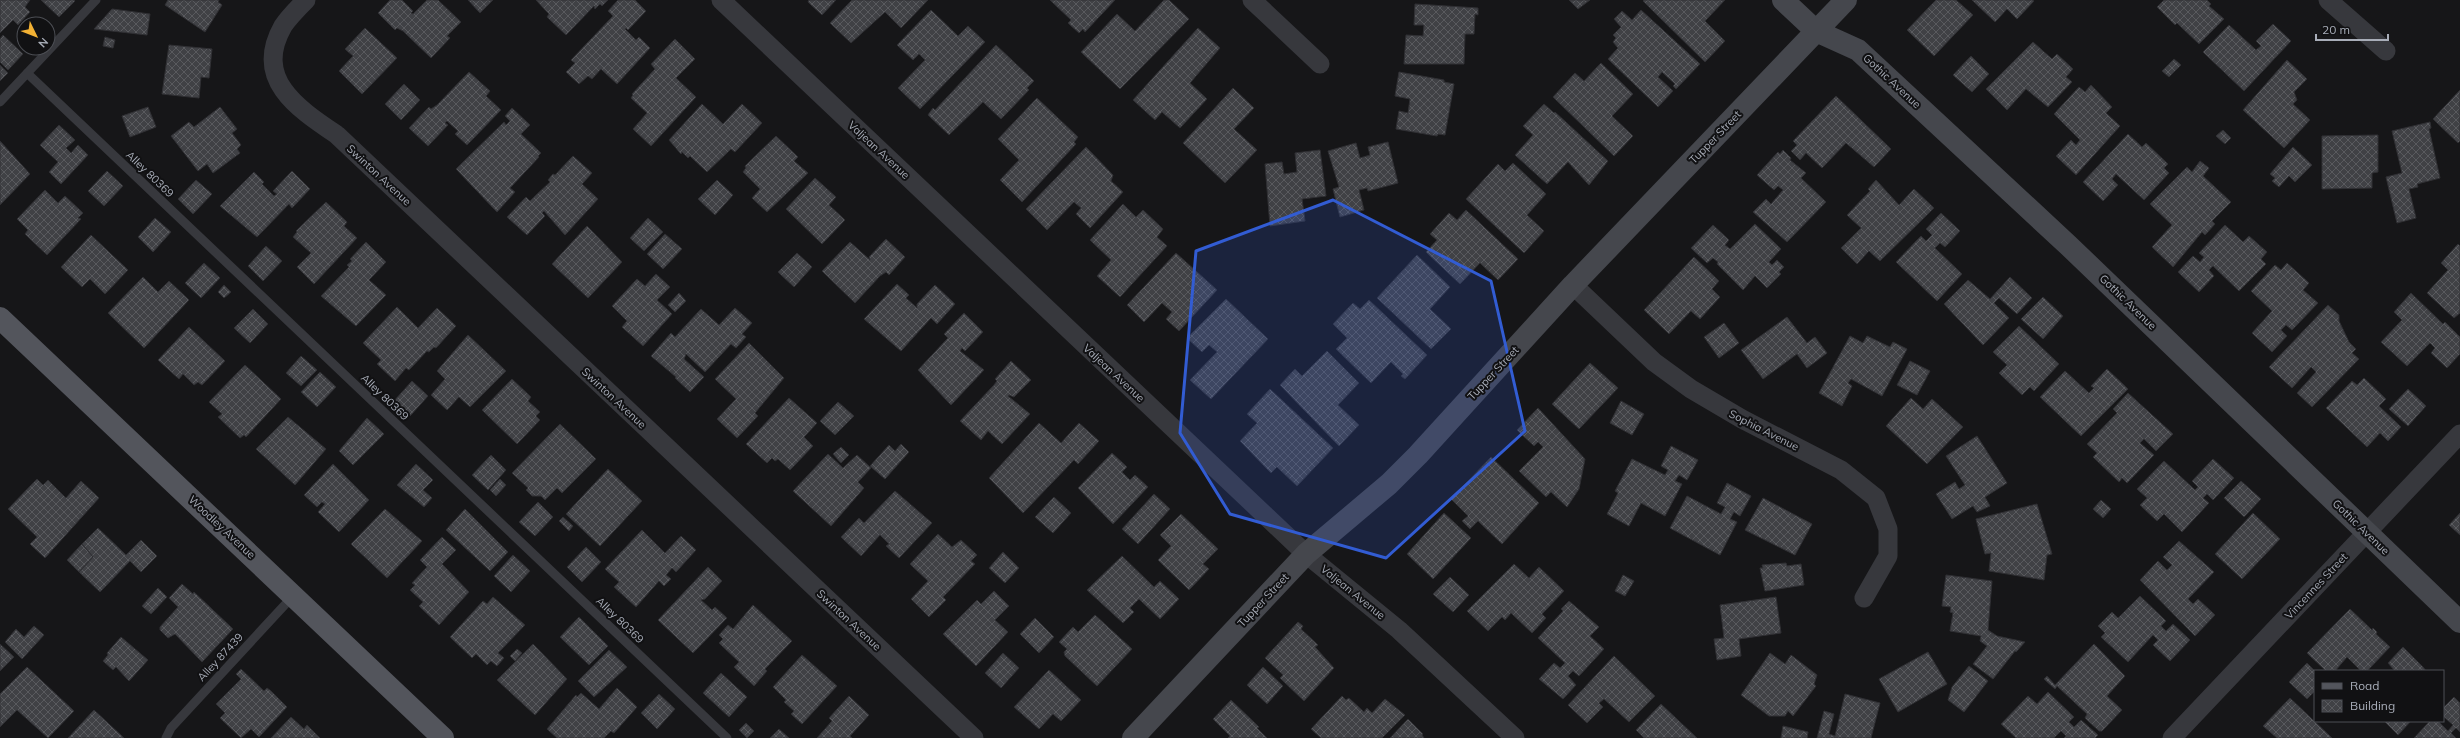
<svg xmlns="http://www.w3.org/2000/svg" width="2460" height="738" font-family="Mulish,sans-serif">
<defs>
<pattern id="building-cross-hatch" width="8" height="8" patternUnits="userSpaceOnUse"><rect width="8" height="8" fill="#404145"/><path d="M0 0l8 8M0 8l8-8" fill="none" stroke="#595a5e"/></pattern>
</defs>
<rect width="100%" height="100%" fill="#161618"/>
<path fill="url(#building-cross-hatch)" stroke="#303034" d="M0,0H30L25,7L30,12L18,25L13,20L0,33Z
M41,0H74L75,1L59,17Z
M168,0H219L218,2L222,5L205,32L165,5Z
M390,0H402L413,11L411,13L413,14L427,0H438L461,22L447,36L450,38L431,58L403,31L397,28L395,30L378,13Z
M468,0H493L480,13Z
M536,0H608L602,6L600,4L595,9L594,6L566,35L547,17L549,14Z
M618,0H635L646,11L628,30L626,28L625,29L636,40L639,37L650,48L617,84L601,69L592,79L588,76L579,84L566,72L575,63L571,60L613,16L608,11Z
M809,0H836L822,15L808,2Z
M852,0H928L901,28L885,12L851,43L830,23Z
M1050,0H1115L1085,32L1083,29L1079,33L1068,23L1071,20Z
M1164,0H1169L1189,19L1120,89L1081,52L1117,14L1135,31Z
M1569,0H1590L1578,9Z
M1644,0H1725L1705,21L1725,41L1705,62L1643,1Z
M1936,0H1956L1973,15L1934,56L1907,30Z
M1972,0H2032L2034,1L2017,19L2007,9L1995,22Z
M2164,0H2207L2211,4L2209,6L2224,19L2199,44L2177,23L2175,25L2157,7Z
M1415,4L1478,8V15L1475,14L1474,34H1465L1464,64H1404L1406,35L1423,36L1424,25H1414Z
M112,9L150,14L147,35L94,29Z
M931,10L958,36L968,26L985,42L920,109L898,88L925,60L919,54L913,60L897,45Z
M1641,10L1700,64L1676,89L1673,86L1675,84L1662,72L1658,77L1673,91L1658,107L1608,59L1618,48L1613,42L1616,38L1613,35L1621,27L1614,19L1622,11L1632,20Z
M2273,24L2291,41L2244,91L2203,52L2229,25L2256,50L2261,46L2256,41Z
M365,28L397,58L362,94L339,71L353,56L345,49Z
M1198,28L1220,48L1190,83L1207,99L1180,128L1162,112L1155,120L1133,100Z
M3,35L23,54L8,70L0,62V39Z
M105,37L115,40L113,48L103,46Z
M675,39L695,59L676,78L696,97L651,146L633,129L647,113L631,98L633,95L632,94L655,69L651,64Z
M2033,42L2052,59L2057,54L2073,69L2066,77L2072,82L2048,107L2026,89L2007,110L1986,89Z
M169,45L212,49L209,78L201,77L199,98L162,94Z
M996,45L1034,81L1027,88L1029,90L1001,119L983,102L949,135L928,115L933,108L935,110Z
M1971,56L1989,74L1972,92L1953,75Z
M2174,59L2181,65L2169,77L2162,71Z
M2287,60L2307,79L2294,92L2297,100L2293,104L2310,120L2284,148L2243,110Z
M1601,63L1633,94L1612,116L1633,136L1614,156L1553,97L1575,73L1584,81Z
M0,65L8,73L0,81Z
M469,72L490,91L486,96L501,110L467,145L455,134L458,131L447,121L445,123L448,125L428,146L409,128L429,107L431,109L437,105Z
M1399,72L1444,80V82L1454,84L1445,135L1438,134L1437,136L1396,129L1399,111L1408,113L1410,99L1395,96Z
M404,84L420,100L401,120L385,104Z
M2091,85L2112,107L2106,113L2120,126L2076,175L2056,156L2071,140L2076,145L2080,140L2054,114L2079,87L2085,92Z
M1233,88L1254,108L1234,129L1257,150L1225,183L1183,143Z
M2460,90V141L2458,143L2433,119Z
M1836,96L1891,149L1874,167L1846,143L1822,168L1806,153L1800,160L1791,151L1797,145L1793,141Z
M1037,98L1078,137L1074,142L1076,144L1022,202L1000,180L1019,160L998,139Z
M702,104L723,124L742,104L762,123L735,152L731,149L707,172L690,156L688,158L682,152L681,154L669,140Z
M1544,104L1554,113L1555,112L1608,161L1589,185L1568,162L1547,184L1515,155L1533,135L1523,126Z
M148,107L156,127L130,137L122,116Z
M220,107L237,129L232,133L241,145L237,149L240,153L213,173L207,164L198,171L171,136L189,122L194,127Z
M512,108L530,125L521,134L541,153L538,156L539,157L510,188L515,192L497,212L456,169L504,122L506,125L510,121L505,116Z
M2430,122L2431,128L2429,129L2440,178L2417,184L2418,187L2409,189L2416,218L2397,223L2386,177L2402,173L2392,131Z
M59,125L75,140L66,148L71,153L78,145L88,155L61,184L49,172L58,162L40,145Z
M2223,130L2231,138L2225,144L2216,136Z
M2128,134L2142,147L2146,143L2168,164L2164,168L2169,173L2144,200L2116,174L2112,179L2118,185L2103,201L2083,182Z
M2378,135V172L2372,173V188L2322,189V136Z
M776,136L798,157L794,161L808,173L767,212L752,198L760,189L743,172L746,168L745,166Z
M0,141L30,174L0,205Z
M1388,142L1398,183L1368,191L1367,188L1359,190L1364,210L1340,217L1333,189L1339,187L1328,151L1356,143L1360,158L1370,155L1368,147Z
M1086,147L1113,175L1111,181L1123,192L1090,228L1076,214L1081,208L1074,202L1047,230L1026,209Z
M2293,147L2312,165L2295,182L2289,176L2279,187L2272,181L2275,178L2270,174Z
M1320,150L1326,196L1302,199L1305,221L1270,226L1265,164L1282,162L1284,174L1297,172L1295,153Z
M1783,150L1791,158L1790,160L1806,173L1801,178L1826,202L1787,242L1753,212L1766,199L1771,204L1783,190L1778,186L1774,190L1757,175L1778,152L1780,154Z
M573,156L592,173L582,184L598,199L565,235L544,211L542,213L545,216L527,235L507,217L526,197L530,201L535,196L550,182L548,180L553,174L555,175Z
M2200,161L2209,168L2203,176L2231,202L2212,221L2215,224L2205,235L2202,232L2173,267L2152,247L2172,225L2150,204L2187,167L2192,172Z
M1513,163L1546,194L1527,215L1544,231L1524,253L1466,199L1498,164L1505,171Z
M107,171L123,186L104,206L88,191Z
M292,171L310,189L292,208L289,204L257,237L220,206L254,172L264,182L262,184L274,196L277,194L273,191Z
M815,178L836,197L829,205L845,220L822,244L786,209Z
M196,180L212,194L193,214L178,199Z
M717,180L733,195L715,215L698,199Z
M1876,180L1899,205L1914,189L1934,208L1880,261L1869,251L1857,264L1841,248L1861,228L1847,215L1870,191L1868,189Z
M45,190L58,203L65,196L83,213L78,218L81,219L47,255L25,234L28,230L17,219Z
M326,202L347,222L344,226L357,238L314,284L297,267L311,253L293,237L297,232L296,231Z
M1123,204L1136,217L1143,210L1163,229L1157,237L1167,246L1120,297L1097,276L1111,260L1090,240Z
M1466,210L1518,259L1498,280L1480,263L1460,284L1426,252L1437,240L1430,234L1449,213L1457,220Z
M1941,213L1960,231L1945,247L1940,243L1935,248L1962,274L1937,301L1896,262L1921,236L1926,241L1932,235L1926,229Z
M155,218L171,232L153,252L138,237Z
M648,218L663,232L644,251L630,238Z
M1755,224L1781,249L1769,262L1772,265L1777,260L1784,267L1779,272L1781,274L1767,288L1755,276L1743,290L1717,264L1718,262L1713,258L1707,263L1691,248L1713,225L1729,240L1725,245L1730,249Z
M2225,225L2243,242L2249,236L2267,252L2261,259L2266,264L2239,291L2213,266L2209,270L2214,276L2199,292L2178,272L2193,256L2200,262L2204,257L2199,253Z
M587,226L622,262L588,298L552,264Z
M665,234L682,249L663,269L647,254Z
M91,235L128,270L105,294L90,279L82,287L61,267Z
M886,239L905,257L889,275L886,272L880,276L855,303L822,271L850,242L870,260L869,257Z
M366,242L386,262L369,280L386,295L356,326L321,296L349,267L347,265L352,261L350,259Z
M2458,244L2460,246V313L2454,318L2427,293L2448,270L2441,263Z
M266,246L282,261L263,281L248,266Z
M797,253L812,267L794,287L778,272Z
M1176,253L1217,290L1179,331L1166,319L1172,312L1162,303L1144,322L1127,305Z
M1417,255L1450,287L1430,309L1451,329L1431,349L1377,298Z
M1694,257L1719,281L1712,289L1720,297L1700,319L1691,311L1669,334L1644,310Z
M204,263L220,278L201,298L185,283Z
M2287,263L2309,283L2303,290L2318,303L2292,330L2286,325L2281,330L2287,336L2272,352L2252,333L2272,311L2251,291L2275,265L2281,270Z
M656,274L670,287L657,300L672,314L643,346L622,327L627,321L612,306L637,279L645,286Z
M143,277L158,292L169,281L189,300L144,348L108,313Z
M2010,277L2032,298L2017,314L1999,298L1994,303L2009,318L1983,345L1944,304L1968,280L1990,299Z
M897,284L909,295L906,298L917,308V304L935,285L955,304L937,324L931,318L901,351L864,319Z
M224,285L231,292L224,298L218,292Z
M679,293L686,301L675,312L668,305Z
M2411,293L2443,324L2445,322L2460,337V354L2447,368L2431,353L2435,348L2430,343L2407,366L2381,342L2402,320L2394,312Z
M2043,297L2063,316L2043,339L2021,319Z
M1226,299L1268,339L1211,399L1190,380L1217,352L1209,345L1202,352L1187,338Z
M1369,300L1427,355L1405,379L1401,376L1403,374L1391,362L1371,383L1336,349L1347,338L1333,324L1353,303L1360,309Z
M2328,305L2339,315V321L2349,342L2356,349L2352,353L2359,359L2312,407L2297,393L2316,372L2311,367L2292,388L2269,367Z
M397,307L418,328L437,308L456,326L436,348L434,347L429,352L427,351L409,370L406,368L395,381L377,364L381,360L363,343Z
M735,308L752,323L742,334L746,337L736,348L731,344L705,372L686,354L684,359L704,377L690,392L675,378L676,377L651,356L671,333L675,337L701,309L719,325Z
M253,309L268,324L250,343L234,328Z
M964,313L983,332L965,351L962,348L960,351L984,370L951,405L918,370L948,338L944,334Z
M1787,317L1807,343L1815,337L1827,353L1807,368L1797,354L1763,379L1741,350Z
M1724,323L1739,343L1719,358L1704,337Z
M2019,326L2059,364L2034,391L2030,387L2022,395L1999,373L2007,365L1993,352Z
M189,327L225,361L202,385L198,382L194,385L183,374L179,379L158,360Z
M468,335L506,371L470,407L459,397L447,410L431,395L445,379L437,371Z
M1850,336L1863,343L1867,336L1890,347L1893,342L1907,349L1882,396L1851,379L1848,383L1852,386L1842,406L1819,393Z
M749,343L784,378L755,413L758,416L737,438L717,419L736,399L715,379Z
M1327,351L1359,383L1338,405L1359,425L1339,446L1280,385L1295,369L1302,376Z
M301,356L317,370L301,386L286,373Z
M1011,361L1031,380L1014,397L1009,395L1008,396L1030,414L1002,444L988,431L981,440L960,421L994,385L997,381L995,379Z
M1910,361L1930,371L1917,395L1897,385Z
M1590,363L1618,388L1579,429L1552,404Z
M245,365L281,399L246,437L244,435L240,438L218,417L222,414L209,402Z
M2107,369L2128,389L2081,436L2040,397L2065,371L2089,393L2094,388L2091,386Z
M320,372L336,387L317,407L301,392Z
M2364,378L2386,399L2379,406L2401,427L2388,441L2380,433L2367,447L2326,408L2352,381L2357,385Z
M512,379L531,397L528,401L540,412L536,416L540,420L517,444L482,410Z
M412,381L428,396L410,416L394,401Z
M1270,389L1333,448L1297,486L1277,467L1271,473L1240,441L1257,423L1247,414Z
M2408,389L2426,406L2408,426L2389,409Z
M2128,393L2173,434L2156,451L2144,439L2140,443L2154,455L2127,483L2122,478L2119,482L2093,457L2097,453L2087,444L2117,413L2113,409Z
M789,398L817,423L804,437L813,446L790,470L778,459L775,461L772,458L767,463L746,444Z
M1911,398L1923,409L1932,399L1963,427L1927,464L1886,426Z
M1621,401L1644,414L1632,435L1610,423Z
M838,402L854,416L835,435L820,421Z
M1538,408L1585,459L1579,489L1567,507L1551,492L1546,497L1519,471L1543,447L1538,442L1534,446L1517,430Z
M288,417L326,449L295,485L256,449Z
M367,418L384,434L353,465L339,451Z
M1039,423L1061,443L1079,423L1099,441L1078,464L1074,460L1023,513L989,478Z
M560,424L596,459L562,493L557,488L545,500L541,496H532L526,490L528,488L512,473Z
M1977,436L2007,483L1985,497L1990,506L1977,512L1973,506L1952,519L1936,494L1955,482L1959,489L1965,485L1946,456Z
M901,444L909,452L885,479L870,466L889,445L895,451Z
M1671,446L1698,460L1687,480L1679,475L1675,481L1682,484L1665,516L1641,503L1629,526L1607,514L1618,493L1615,491L1632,459L1665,475L1668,470L1661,466Z
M841,447L849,455L841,463L833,454Z
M1112,453L1127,467L1122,472L1130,480L1135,475L1148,487L1113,524L1078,488Z
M828,454L843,468L857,455L871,468L858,482L864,488L831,526L793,491Z
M491,455L506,470L488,490L472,475Z
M1491,457L1539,503L1502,544L1478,521L1470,529L1462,521L1468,516L1451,499Z
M2213,459L2234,478L2213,500L2207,494L2203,498L2209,503L2182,532L2164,514L2157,521L2140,505L2147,498L2137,489L2164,461L2195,490L2198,487L2192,481Z
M333,464L369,500L339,532L318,512L325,504L322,502L317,507L304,495Z
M416,464L433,480L423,490L432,498L424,507L397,485Z
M608,469L642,501L600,546L566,514Z
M37,479L43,485L48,480L66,498L81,481L99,498L45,558L30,544L37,537L8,509Z
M500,479L506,485L496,496L490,490Z
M2241,481L2261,499L2244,517L2224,498Z
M1727,483L1751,496L1740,516L1734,512L1730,519L1737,522L1720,555L1670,528L1687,496L1721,514L1725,507L1717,503Z
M895,491L932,523L899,558L886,546L889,544L880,535L861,556L841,537L859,518L864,523Z
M1154,494L1170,509L1138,544L1122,529Z
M1054,497L1071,513L1053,533L1035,517Z
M1763,498L1812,524L1795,555L1745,530Z
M2101,500L2111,509L2103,518L2093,509Z
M538,502L553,517L535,536L519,522Z
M2037,504L2052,554L2047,555L2044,580L1989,571L1991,553L1985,554L1976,519Z
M385,509L422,541L387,578L351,544Z
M465,509L508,552L490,571L446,530Z
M1444,513L1471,538L1433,579L1407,554Z
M2253,513L2280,539L2242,579L2215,554Z
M2460,513V535L2449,525Z
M1181,514L1218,549L1203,564L1209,569L1189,590L1158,560L1171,546L1160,535Z
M563,517L573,526L569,531L559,521Z
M98,528L126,555L141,540L157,556L141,572L130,561L100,592L79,572L93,557L82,544Z
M642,530L665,553L681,536L696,550L676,572L672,568L666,575L671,579L664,586L659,581L636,607L614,587L619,582L605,569Z
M938,534L952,547L961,540L977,555L971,561L975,564L943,597L946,600L929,617L911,599L928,581L910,564Z
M442,537L456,550L442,564L469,592L439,625L419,606L423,602L410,590L415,585L412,583L427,567L420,560Z
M2179,541L2214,572L2188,599L2193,604L2198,599L2215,615L2195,636L2140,580L2158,561L2167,570L2172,565L2163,557Z
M82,544L93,557L79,572L67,560Z
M586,547L601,562L582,582L567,567Z
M1003,552L1019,568L1005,583L989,568Z
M513,555L530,571L511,592L494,576Z
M1122,556L1154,587L1160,581L1179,599L1160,619L1139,599L1130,608L1134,612L1123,623L1087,590Z
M1786,563L1787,566L1801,564L1804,585L1765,591L1760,568H1763L1762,565Z
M1514,564L1529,578L1539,567L1564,591L1542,614L1546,618L1532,633L1511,613L1505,620L1502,617L1488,631L1467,611Z
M708,567L722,581L705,599L701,600L712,610L715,607L727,618L693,653L658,620Z
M1623,575L1634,581L1625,596L1615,591Z
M1946,575L1992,581L1988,630L1997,636L2025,642L2016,652L2015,651L1993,679L1973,664L1987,646L1980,641L1981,636L1950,631L1953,613L1950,612L1951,607L1942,606Z
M1450,577L1469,595L1453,612L1433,594Z
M182,584L193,594L194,592L233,629L202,662L175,634L168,638L160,630V627L178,607L169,598Z
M158,588L167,597L151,614L142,606Z
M994,591L1009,606L995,620L1008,632L976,666L943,634L977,600L981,604Z
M2140,596L2166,621L2161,626L2166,631L2173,624L2190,640L2170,661L2153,645L2158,640L2153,635L2128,662L2101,637L2105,633L2098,626L2112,612L2118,618Z
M493,597L525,625L498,653L504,658L497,666L491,661L487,665L476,654L472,658L450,637L483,601L487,604Z
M1776,597L1781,633L1739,639L1741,656L1717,660L1714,639L1724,638L1720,605Z
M1569,601L1599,627L1590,636L1604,649L1579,676L1573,671L1568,676L1576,685L1563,699L1539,679L1554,663L1560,668L1565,663L1538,638L1563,611L1561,609Z
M753,605L792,641L765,669L767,671L754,686L734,667L739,662L719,643L723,639L719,635L728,625L733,629Z
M2350,609L2372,630L2373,628L2377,632L2376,634L2390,647L2367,671H2361L2347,657L2335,671H2326L2307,653Z
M1095,615L1132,649L1097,686L1065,656L1064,652L1067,649L1059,642L1073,627L1078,632Z
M579,617L608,646L589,665L560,637Z
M1035,618L1054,637L1039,653L1020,634Z
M1298,622L1303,626L1301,629L1318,645L1315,647L1334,668L1304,701L1280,678L1283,675L1265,658Z
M34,626L44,635L22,659L5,642L16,629L24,637Z
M121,637L148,660L129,681L116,667L113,670L103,661L108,655L107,653Z
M0,644L14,657L0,671Z
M533,644L567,679L535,715L497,680Z
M2094,644L2125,676L2107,696L2122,710L2102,731H2099L2085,718L2087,714L2057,686L2055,689L2044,679L2047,676L2055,685Z
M2403,647L2423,667L2426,671H2395L2388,663Z
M517,649L522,653L515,661L510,656Z
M609,650L627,667L594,697L578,681Z
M1928,652L1947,684L1898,712L1879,679Z
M1003,653L1019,668L1001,688L985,673Z
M1770,653L1785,664L1791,655L1817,675L1814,684L1816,686L1793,716L1788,711L1785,716H1769L1741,695Z
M802,655L837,686L802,724L791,714L794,711L784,702L786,700L773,687Z
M1614,656L1655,696L1629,722L1604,699L1599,703L1603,707L1587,723L1568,705Z
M2307,663L2315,671V691L2307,699L2289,682Z
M1969,666L1988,681L1964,712L1948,700L1952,687Z
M27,667L74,711L48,738L17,710L0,727V694Z
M1263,667L1283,686L1267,704L1247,685Z
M241,669L264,691L267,688L271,691L287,707L259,737L251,729L241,738L220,718L225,713L216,704L241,679L236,674Z
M1049,670L1081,700L1061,721L1053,714L1039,729L1014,707Z
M721,673L747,697L729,717L703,693Z
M617,688L637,707L614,733L611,731L604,738H557L547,729L576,695L577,697L581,693L599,709Z
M2048,692L2074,717L2069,722L2074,727L2081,720L2098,735L2095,738H2064L2066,736L2061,731L2054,738H2016L2001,724L2028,696L2037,704Z
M659,694L675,709L657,729L641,713Z
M1845,694L1880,703L1871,738H1817L1824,711L1834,714L1829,734L1835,736Z
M849,696L869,715L850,736L852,738H817L832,721L829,718Z
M1342,696L1346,700L1349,698L1364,712L1367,708L1372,713L1385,699L1405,715L1382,738H1321L1311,729Z
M2454,697L2460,703V732L2456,728L2451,733L2456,738H2414L2430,721H2438L2448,731L2453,725L2443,716V708Z
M2290,698L2332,738H2277L2263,726Z
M1231,700L1259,727L1257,728L1267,738H1228L1230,736L1213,719Z
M1661,704L1697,738H1644L1636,730Z
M94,710L124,738H68Z
M291,717L304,729L307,725L320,738H271Z
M1408,719L1423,734L1422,735L1424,738H1390Z
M2384,721H2411L2398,735Z
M746,723L754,731L747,738L739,730Z
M1783,726L1808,732L1807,738H1781Z
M779,729L789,738H770Z"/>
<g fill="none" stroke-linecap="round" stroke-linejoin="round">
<path stroke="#37383d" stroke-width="9" d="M27,73L727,738
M0,102L96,0
M166,738L171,728L293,596"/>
<path stroke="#37383d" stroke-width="19" d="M306,0C298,8 289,17 283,26C253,79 297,108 337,135L974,738
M721,0L1306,554L1399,630L1515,738
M1252,0L1320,64
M2328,0L2386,51
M1573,285L1654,362L1691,389L1742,419L1841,470L1876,498L1888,529V556L1864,598
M2172,738L2460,434"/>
<path stroke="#45474d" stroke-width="22" d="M1783,0L1816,31L1858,50L2069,246L2460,622
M1133,738L1306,554L1389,484L1418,455L1573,285L1846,0"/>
<path stroke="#53555c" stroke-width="22" d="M0,318L443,738"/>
</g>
<path fill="#325cd3" fill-opacity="0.2" stroke="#325cd3" stroke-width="3" stroke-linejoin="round" d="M1333,200L1491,281L1525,431L1386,558L1230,514L1180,433L1196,251Z"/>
<g text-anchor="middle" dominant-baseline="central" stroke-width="4" stroke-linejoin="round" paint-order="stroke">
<g font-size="11" fill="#a8adb8" stroke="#111113">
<text transform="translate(1892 81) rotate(43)">Gothic Avenue</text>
<text transform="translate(1715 137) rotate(-46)">Tupper Street</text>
<text transform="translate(879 150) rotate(43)">Valjean Avenue</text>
<text transform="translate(150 174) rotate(44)">Alley 80369</text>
<text transform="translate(379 175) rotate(43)">Swinton Avenue</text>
<text transform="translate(2128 302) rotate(44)">Gothic Avenue</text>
<text transform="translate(1114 373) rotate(43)">Valjean Avenue</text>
<text transform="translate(1493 373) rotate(-47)">Tupper Street</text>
<text transform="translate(385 397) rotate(44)">Alley 80369</text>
<text transform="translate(614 398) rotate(43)">Swinton Avenue</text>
<text transform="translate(1764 430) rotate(27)">Sophia Avenue</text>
<text transform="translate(222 527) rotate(43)">Woodley Avenue</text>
<text transform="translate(2361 527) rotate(44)">Gothic Avenue</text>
<text transform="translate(2316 586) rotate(-47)">Vincennes Street</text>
<text transform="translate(1353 592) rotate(39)">Valjean Avenue</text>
<text transform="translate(1263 600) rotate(-47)">Tupper Street</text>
<text transform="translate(620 620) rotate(44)">Alley 80369</text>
<text transform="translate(849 620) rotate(43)">Swinton Avenue</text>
<text transform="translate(220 657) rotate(-47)">Alley 87439</text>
</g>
</g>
<rect x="2314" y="670" width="130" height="52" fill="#111113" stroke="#4d4f55"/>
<rect x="2322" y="683" width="20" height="6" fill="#53555c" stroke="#4d4f55"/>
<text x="2350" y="690" font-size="12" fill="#a8adb8">Road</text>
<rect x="2322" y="700" width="20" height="12" fill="url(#building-cross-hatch)" stroke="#4d4f55"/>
<text x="2350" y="710" font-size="12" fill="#a8adb8">Building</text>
<g transform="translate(36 36) rotate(133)"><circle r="19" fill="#111113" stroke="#4d4f55"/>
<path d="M0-3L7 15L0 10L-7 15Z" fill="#f2b134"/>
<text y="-6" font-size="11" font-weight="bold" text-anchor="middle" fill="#a8adb8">N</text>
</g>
<path d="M2316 34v6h72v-6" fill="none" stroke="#a8adb8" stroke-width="2"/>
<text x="2322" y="34" font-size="12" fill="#a8adb8" stroke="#111113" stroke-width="3" paint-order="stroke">20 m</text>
</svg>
